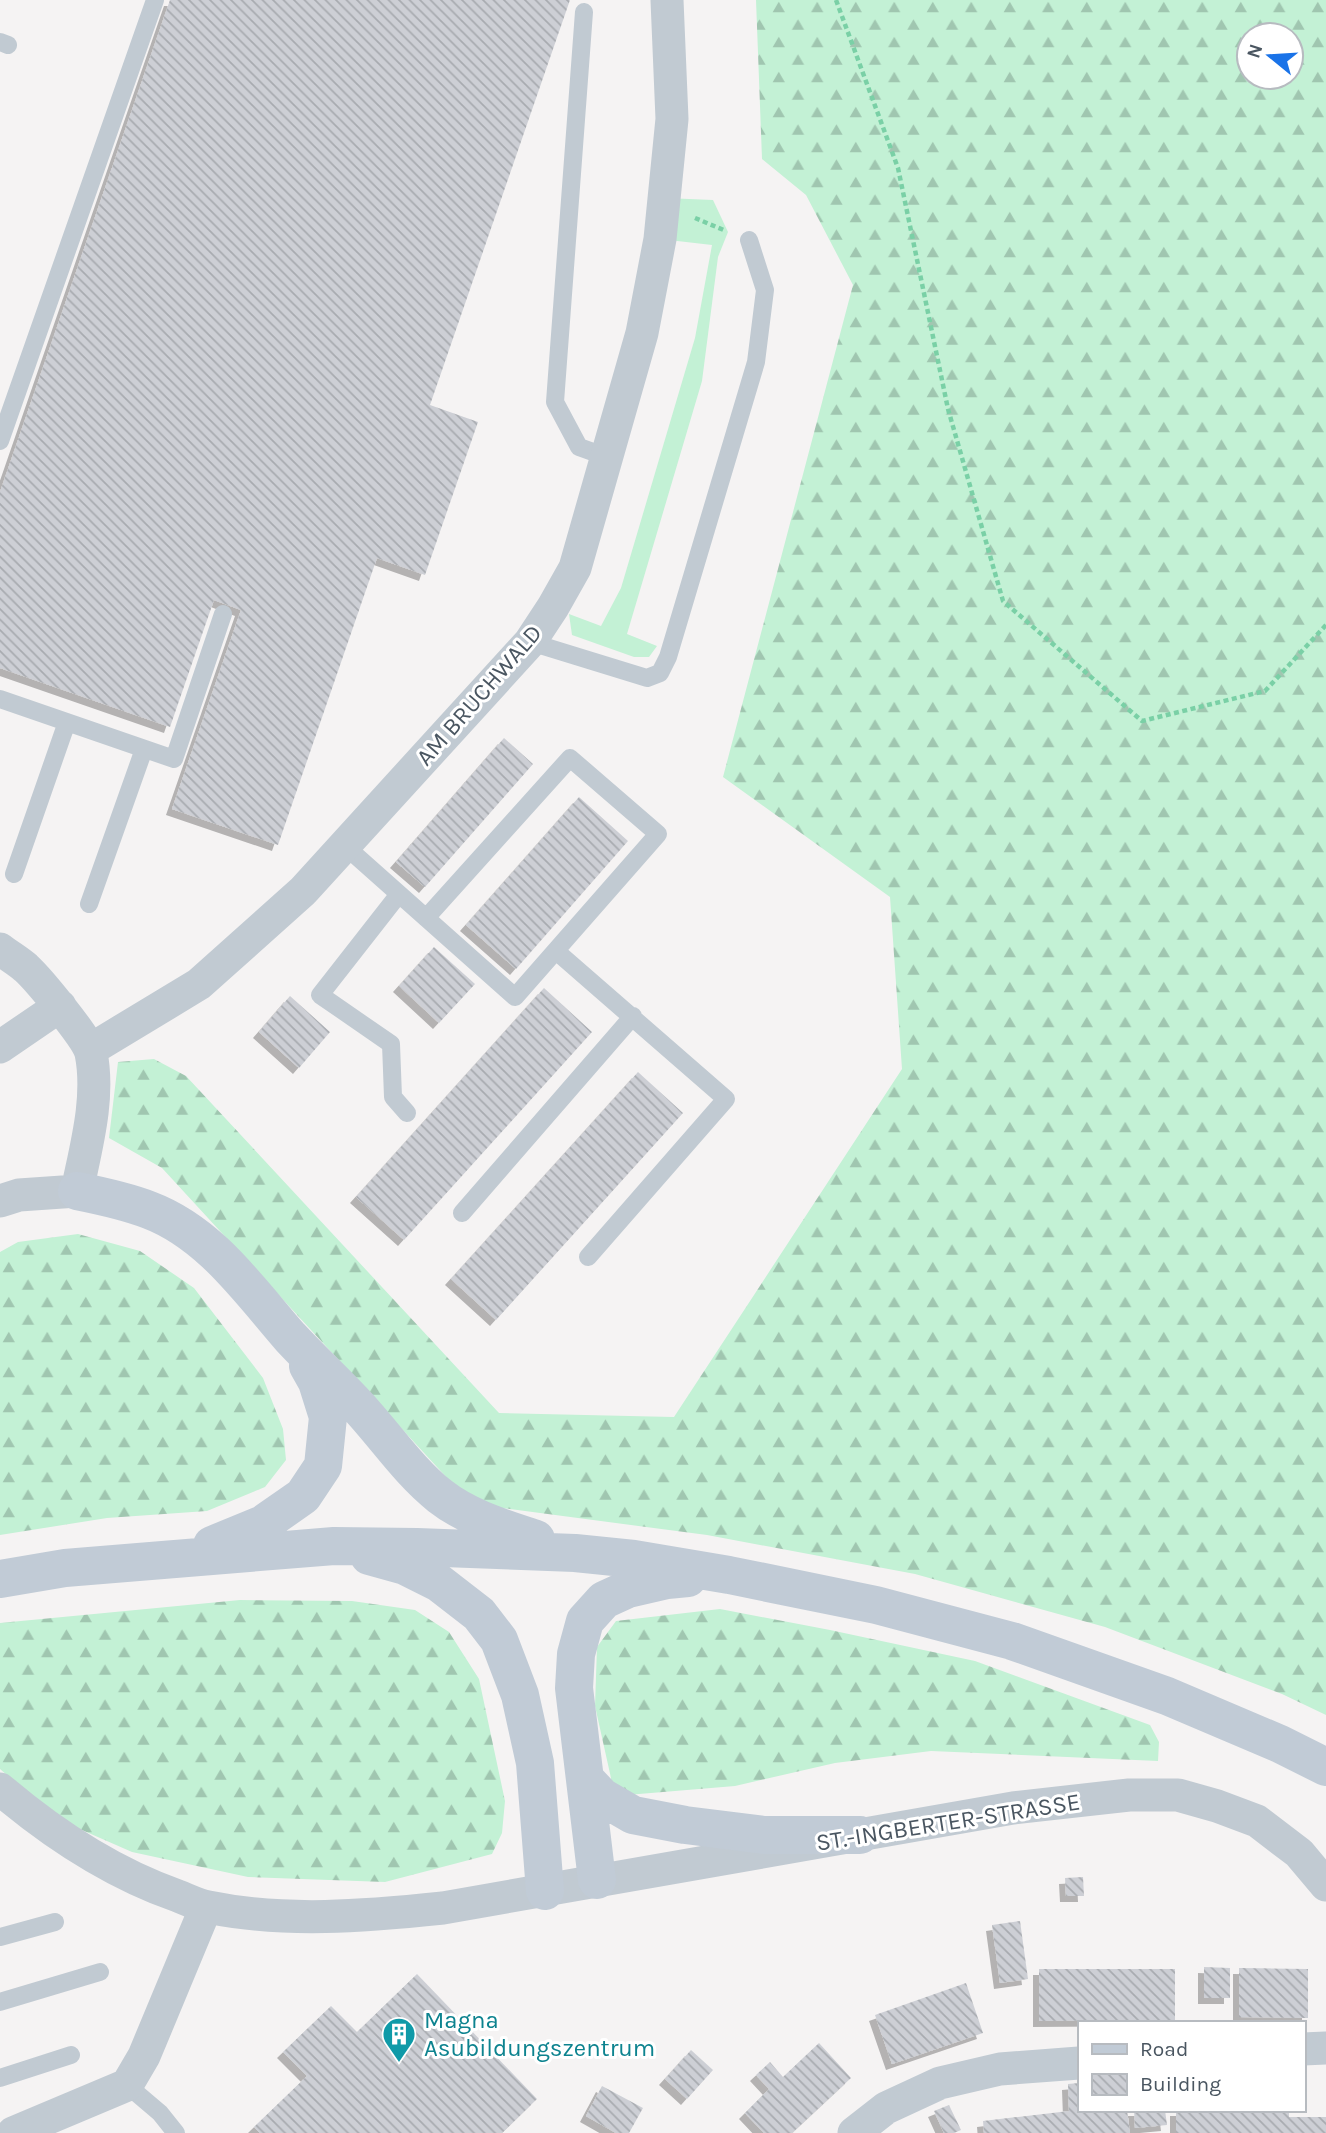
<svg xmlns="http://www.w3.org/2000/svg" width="1326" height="2133" font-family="Karla,sans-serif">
<defs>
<pattern id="forest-firs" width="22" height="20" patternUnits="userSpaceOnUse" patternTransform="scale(1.75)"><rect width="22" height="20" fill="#c3f1d5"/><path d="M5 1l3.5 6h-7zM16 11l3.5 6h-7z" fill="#a0c6b0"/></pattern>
<pattern id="building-back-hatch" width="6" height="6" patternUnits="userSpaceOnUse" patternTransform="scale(1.75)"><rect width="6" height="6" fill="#cdcfd5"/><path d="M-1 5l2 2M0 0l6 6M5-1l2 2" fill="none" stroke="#a8abb0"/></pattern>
<filter id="shadow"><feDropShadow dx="-6" dy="6" stdDeviation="0" flood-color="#0004"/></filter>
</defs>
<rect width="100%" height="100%" fill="#f5f3f3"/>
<path fill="#c3f1d5" d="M665,198L713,200L728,232L718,257L702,381L627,634L657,646L649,657H634L572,635L569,614L601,626L621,588L695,338L712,245L660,239Z"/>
<path fill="url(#forest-firs)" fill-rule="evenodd" d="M756,0H1326V1715L1282,1694L1105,1627L915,1574L707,1535L471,1504L162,1168L109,1138L118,1062L154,1059L186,1076L499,1413L674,1417L902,1069L890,897L723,777L853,285L806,195L762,159ZM1249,35H1291V77H1249Z
M78,1234L140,1251L194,1288L263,1378L283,1429L286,1460L265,1487L207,1511L107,1518L0,1535V1252L18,1242Z
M240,1600L352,1601L415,1610L449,1632L479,1679L505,1801L502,1833L492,1854L385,1882L248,1877L132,1852L59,1820L0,1769V1623Z
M720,1609L830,1630L975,1661L1150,1725L1159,1742L1158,1761L931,1751L835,1763L735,1786L615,1796L595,1706L597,1647L616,1621Z"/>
<path fill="url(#building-back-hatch)" filter="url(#shadow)" d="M170,0H570L430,405L478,422L425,575L377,558L278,845L172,809L241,610L214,600L170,727L0,668V492Z
M504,738L533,764L425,887L396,862Z
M579,797L628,841L516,969L466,925Z
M434,947L475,984L439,1023L399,986Z
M544,988L592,1032L404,1240L356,1197Z
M290,996L330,1032L299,1068L259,1032Z
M638,1072L683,1113L496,1320L451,1279Z
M1083,1877L1084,1896H1066L1065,1878Z
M1020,1921L1028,1979L1000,1983L992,1925Z
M1204,1967L1230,1968V1998H1204Z
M1239,1968L1308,1969V2018L1239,2017Z
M1039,1969H1175V2020L1039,2021Z
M417,1974L537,2099L502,2133H260L254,2127L307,2076L283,2052L331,2006L357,2032Z
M966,1983L983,2033L892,2064L875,2015Z
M819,2043L851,2078L792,2133H764L745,2113L769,2089L756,2075L770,2062L783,2077Z
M691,2050L713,2070L687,2099L665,2079Z
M1079,2083V2110H1127L1130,2133H984L983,2121L1069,2111L1068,2084Z
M602,2086L643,2108L629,2133H616L586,2116Z
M949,2105L961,2130L954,2133H944L934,2111Z
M1134,2110H1165L1167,2125L1135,2128Z
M1176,2110H1289V2117H1326V2133H1176Z"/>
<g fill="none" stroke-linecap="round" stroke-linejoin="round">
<path stroke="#7ad0a6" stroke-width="4.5" stroke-dasharray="5 3.5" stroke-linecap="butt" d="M836,0L898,168L948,409L1003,601L1142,721L1265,691L1326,625
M695,218L726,231"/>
<path stroke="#c1cad2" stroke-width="18" d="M584,12L555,402L579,447L607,457
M0,42L8,45
M0,441L155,0
M530,642L647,678L660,673L668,657L756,362L765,290L749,240
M0,699L174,759L223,614
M344,845L515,997L658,834L570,758L426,918
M14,874L67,722
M399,894L320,995L391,1044L393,1097L407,1113
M89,904L144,749
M556,951L726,1099L588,1257
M462,1213L633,1016
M0,1937L55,1922
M0,2002L100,1972
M0,2078L71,2055
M127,2085L160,2113L176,2133"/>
<path stroke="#c1cad2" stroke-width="33" d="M0,949C9,956 18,961 26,968C39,980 87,1038 91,1053C100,1098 86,1147 77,1191L19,1195L0,1201
M0,1047L60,1006
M90,1050L199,984L303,891L530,642L553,607L575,568L642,333L660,239L672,119L667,0
M0,1789C53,1834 112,1873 178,1896C188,1900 198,1905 208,1907C285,1923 366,1916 443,1908L1013,1808L1129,1795H1178L1217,1806L1257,1821L1299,1853L1326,1885
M1303,2049L1326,2048
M13,2133L127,2085L144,2056L206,1907
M854,2133L886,2108L940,2083L1000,2069L1079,2063"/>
<path stroke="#c1cbd6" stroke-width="38" d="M77,1191C102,1196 126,1201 149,1210C210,1233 249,1290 290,1337C314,1363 341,1387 364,1413C389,1441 411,1473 440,1496C468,1518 503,1528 536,1539
M212,1545L263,1524L303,1496L323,1466L328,1417L317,1382L308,1366
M369,1556L405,1566L439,1583L479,1614L499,1640L520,1695L535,1763L545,1891
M0,1579L65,1568L334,1546L417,1547L575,1553L634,1559L729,1575L876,1605L1012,1641L1167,1696L1280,1744L1326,1767
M585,1779L602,1797L633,1815L685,1825L764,1835H860
M597,1880L574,1688L576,1654L585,1621L604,1600L628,1589L667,1580L688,1578"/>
</g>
<defs>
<symbol id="building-pin" viewBox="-11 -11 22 30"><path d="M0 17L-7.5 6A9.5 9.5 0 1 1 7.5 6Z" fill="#0f9aa8" stroke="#fff"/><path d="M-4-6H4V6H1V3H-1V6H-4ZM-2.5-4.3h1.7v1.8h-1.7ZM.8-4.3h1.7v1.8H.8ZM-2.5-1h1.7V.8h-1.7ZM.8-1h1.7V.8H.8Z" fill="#fff"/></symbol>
</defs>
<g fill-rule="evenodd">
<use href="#building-pin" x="380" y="2015" width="38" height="52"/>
</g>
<g text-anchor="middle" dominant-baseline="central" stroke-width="6" stroke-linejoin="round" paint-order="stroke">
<g font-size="24" fill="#4a5661" stroke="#fff">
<text transform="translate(479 695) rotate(-49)">AM BRUCHWALD</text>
<text transform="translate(948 1822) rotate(-9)">ST.-INGBERTER-STRASSE</text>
</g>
<g font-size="24" fill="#0d838f" stroke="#fff" text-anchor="start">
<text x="424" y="2020">Magna<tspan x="424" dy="28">Asubildungszentrum</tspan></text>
</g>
</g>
<rect x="1078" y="2021" width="228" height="91" fill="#ffffff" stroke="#b7bbc0" stroke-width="2"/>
<rect x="1092" y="2044" width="35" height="10" fill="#c1cbd6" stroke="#b7bbc0" stroke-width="2"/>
<text x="1140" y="2056" font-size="21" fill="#4a5661">Road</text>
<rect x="1092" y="2074" width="35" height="21" fill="url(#building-back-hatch)" stroke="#b7bbc0" stroke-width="2"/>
<text x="1140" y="2091" font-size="21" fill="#4a5661">Building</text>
<g transform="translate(1270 56) rotate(288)"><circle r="33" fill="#ffffff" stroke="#b7bbc0" stroke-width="2"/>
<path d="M0-5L12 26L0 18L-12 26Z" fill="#1a73e8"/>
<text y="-10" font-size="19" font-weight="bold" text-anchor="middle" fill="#4a5661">N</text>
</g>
</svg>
